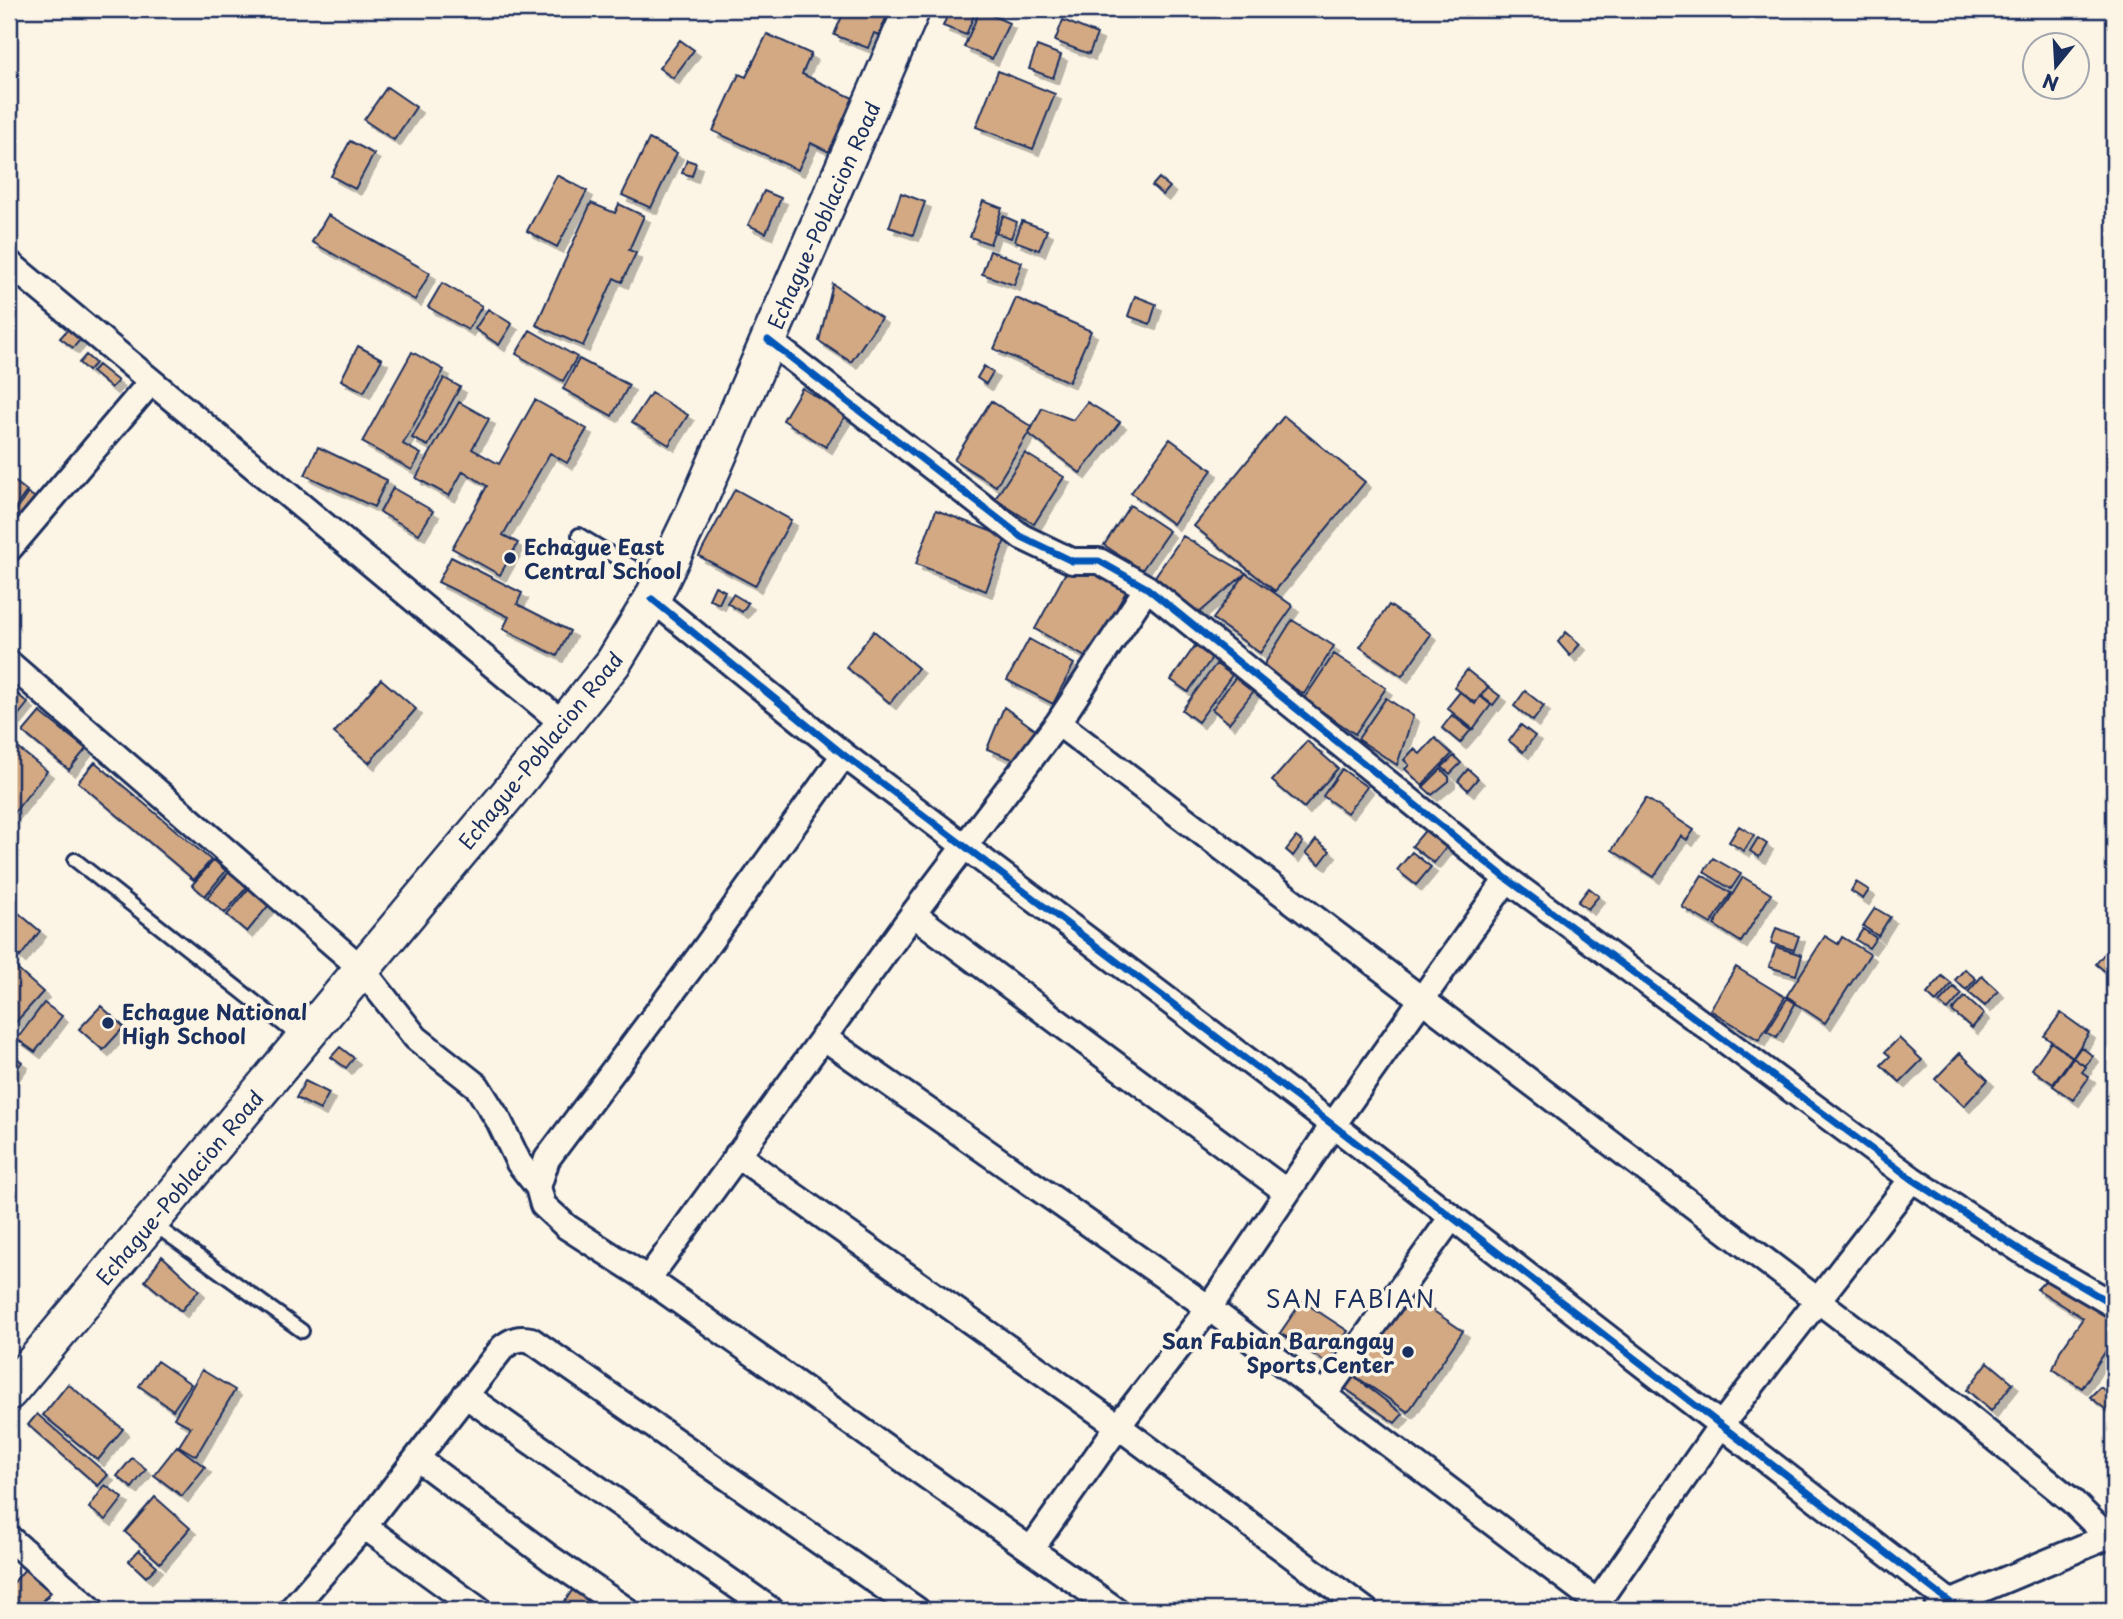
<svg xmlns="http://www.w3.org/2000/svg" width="2123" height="1619" font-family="'Playpen Sans',sans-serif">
<defs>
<filter id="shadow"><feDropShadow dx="6" dy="6" stdDeviation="0" flood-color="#0004"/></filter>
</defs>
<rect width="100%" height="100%" fill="#fcf5e5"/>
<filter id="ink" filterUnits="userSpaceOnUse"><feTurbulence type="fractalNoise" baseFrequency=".0143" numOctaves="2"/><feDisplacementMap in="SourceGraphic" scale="14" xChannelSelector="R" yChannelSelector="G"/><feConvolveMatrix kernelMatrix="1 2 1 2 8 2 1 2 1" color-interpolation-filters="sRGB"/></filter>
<g filter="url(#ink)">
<path fill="#d3a984" stroke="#1b2f5e" stroke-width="2" filter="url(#shadow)" d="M845,9H863L886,18L879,35L874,33L868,48L834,35Z
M950,9L976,10L966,35L943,26Z
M980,10L1009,23L992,59L964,47Z
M1063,20L1097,34L1089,54L1055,41Z
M767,34L811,54L802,74L853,98L829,152L811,143L798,170L713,131L739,74L746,77Z
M680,40L694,50L673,78L659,68Z
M1037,46L1061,55L1053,78L1029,69Z
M998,71L1055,94L1033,149L976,127Z
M387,87L416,107L394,140L364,120Z
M649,139L677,153L651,208L622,195Z
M350,141L374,154L355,189L331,176Z
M687,160L696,163L692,176L682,173Z
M557,175L587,191L557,247L527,231Z
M1159,178L1170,187L1163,195L1152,186Z
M764,191L781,198L766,233L748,225Z
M901,193L925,202L913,235L889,227Z
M983,201L1002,208L990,244L970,237Z
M591,203L615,213L619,204L644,216L629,250L636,253L622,282L614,278L583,346L536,325Z
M328,215L430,273L415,300L312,242Z
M1003,216L1017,222L1011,238L996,233Z
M1022,221L1047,230L1039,250L1015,241Z
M990,251L1022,262L1014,285L982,274Z
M442,283L482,306L468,330L428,307Z
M833,284L881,318L851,362L819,341Z
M1135,296L1156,304L1150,324L1128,316Z
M1016,298L1091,331L1069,382L994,349Z
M488,309L512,324L499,345L475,329Z
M68,329L81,339L73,348L60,338Z
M530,330L577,357L563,381L516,354Z
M358,346L382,359L364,392L341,380Z
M412,352L444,370L403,444L421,454L412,470L362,442Z
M86,355L95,363L88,371L79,363Z
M579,359L629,385L612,416L563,389Z
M98,365L118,381L111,388L92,372Z
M984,366L993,372L986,384L977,378Z
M444,378L460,387L428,446L412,438Z
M802,388L846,415L826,447L783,420Z
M651,393L688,415L669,445L632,422Z
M535,400L587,429L567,463L550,453L503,535L518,543L500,575L452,548L487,486L463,471L449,496L416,478L459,402L489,419L472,449L499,464Z
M991,401L1032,427L996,486L954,460Z
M1087,402L1120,422L1080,473L1029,434L1042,408L1073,420Z
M1284,416L1365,482L1275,591L1194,526Z
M1170,439L1212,470L1173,524L1131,493Z
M318,447L387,480L374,507L305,475Z
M1025,453L1064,477L1034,524L995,499Z
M9,477L27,491L9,516Z
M393,488L433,511L419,534L380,512Z
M735,489L791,520L755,586L699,556Z
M28,493L42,502L27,524L13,515Z
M1130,505L1169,531L1142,570L1104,545Z
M936,510L1006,537L986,591L916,564Z
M1183,536L1246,573L1192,619L1147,588Z
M451,557L522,593L517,604L570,631L557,656L503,629L509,617L438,582Z
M1072,561L1127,590L1089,659L1035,629Z
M1246,573L1293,606L1260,653L1213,619Z
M715,586L725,591L719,604L709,599Z
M733,594L748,603L742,612L727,603Z
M1389,605L1431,634L1402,676L1360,647Z
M1292,620L1334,646L1304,694L1262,668Z
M874,631L918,668L890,703L846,667Z
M1566,632L1580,644L1570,656L1558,642Z
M1029,639L1074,664L1053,704L1007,680Z
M1195,646L1212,658L1188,692L1171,680Z
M1334,654L1386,688L1355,734L1304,699Z
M1216,664L1232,675L1198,722L1182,710Z
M1467,670L1488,687L1475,703L1454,687Z
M1235,678L1253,692L1229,723L1212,709Z
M381,679L416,709L369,763L334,733Z
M9,687L28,703L12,723L9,720Z
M1488,687L1500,696L1493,705L1481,696Z
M1525,691L1544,706L1533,721L1514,706Z
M1460,692L1475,704L1480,696L1491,705L1473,729L1447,708Z
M1386,698L1413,716L1397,765L1358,739Z
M1004,707L1037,731L1015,760L987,749Z
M40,712L86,749L69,770L23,732Z
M1452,715L1471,730L1460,743L1442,728Z
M1521,725L1535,736L1523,752L1509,741Z
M1435,738L1452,754L1422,785L1405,769L1409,765L1404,760L1414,749L1420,754Z
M9,741L47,771L9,819Z
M1307,741L1338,768L1304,808L1272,781Z
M1454,756L1461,763L1450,774L1442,767Z
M95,762L211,860L194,880L78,782Z
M1342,769L1367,787L1347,813L1323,796Z
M1441,769L1449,777V781L1432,795L1423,787Z
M1468,769L1478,778L1468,790L1458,781Z
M1646,798L1694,830L1687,840L1681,836L1654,877L1612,850Z
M1739,826L1754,835L1744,851L1729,842Z
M1428,827L1449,844L1434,863L1412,846Z
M1296,837L1303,842L1293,856L1286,850Z
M1758,838L1767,844L1759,857L1750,851Z
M1316,840L1330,851L1320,864L1306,853Z
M1412,852L1431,867L1416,885L1397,870Z
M1713,858L1741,874L1731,889L1704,872Z
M214,860L226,871L205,896L192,885Z
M229,872L247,887L225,913L207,898Z
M1702,875L1731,893L1711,924L1682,907Z
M1743,877L1771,894L1741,942L1714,925Z
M1856,882L1869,890L1863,899L1851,891Z
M249,888L269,905L247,932L227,915Z
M1589,888L1599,896L1588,909L1578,902Z
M9,905L40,931L20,957L9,948Z
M1875,908L1890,917L1878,936L1863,926Z
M1776,928L1799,936L1794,950L1771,943Z
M1863,929L1876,938L1869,948L1856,940Z
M1825,936L1838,944L1842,937L1870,954L1825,1023L1786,997Z
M1776,947L1802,955L1796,975L1769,967Z
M2104,954L2114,961L2106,972L2096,964Z
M9,962L43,992L15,1023L9,1018Z
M1736,967L1785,997L1759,1040L1710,1010Z
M1965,969L1976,979L1966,990L1955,980Z
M1942,976L1952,984L1936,1002L1927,994Z
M1982,976L1998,991L1985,1006L1968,992Z
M1954,987L1962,994L1948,1010L1939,1003Z
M1788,997L1796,1002L1777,1037L1767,1031Z
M1965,997L1984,1014L1972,1028L1952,1011Z
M44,1003L62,1016L35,1052L17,1039Z
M101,1006L124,1027L103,1050L79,1029Z
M2061,1013L2089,1033L2073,1057L2044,1036Z
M1899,1038L1922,1060L1900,1082L1881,1065L1890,1056L1885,1052Z
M2051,1042L2072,1057L2053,1084L2032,1069Z
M340,1047L354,1058L346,1068L331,1057Z
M2081,1047L2093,1056L2085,1066L2073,1058Z
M9,1052L22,1062L9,1079Z
M1960,1053L1988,1080L1964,1106L1935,1079Z
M2073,1058L2086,1067L2082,1072L2089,1077L2073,1100L2053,1086Z
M305,1081L329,1093L320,1110L296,1098Z
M162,1256L199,1290L181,1311L145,1281Z
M2047,1279L2114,1320V1338L2082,1388L2053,1369L2060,1351L2083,1318L2037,1289Z
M1407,1293L1463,1331L1408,1412L1352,1374Z
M1302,1301L1348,1331L1327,1363L1280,1333Z
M157,1361L191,1384L173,1410L139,1386Z
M1988,1362L2013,1383L1991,1411L1967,1390Z
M202,1370L235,1390L196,1456L179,1446L191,1427L174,1418Z
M1352,1375L1403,1414L1395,1423L1343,1387Z
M68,1384L123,1429L98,1460L43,1415Z
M2100,1387L2114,1396V1416L2090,1397Z
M37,1414L108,1475L98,1486L28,1425Z
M177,1446L205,1467L182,1496L154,1475Z
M132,1458L146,1469L132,1488L117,1476Z
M105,1485L123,1498L106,1520L89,1508Z
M155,1497L190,1528L160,1563L125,1532Z
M139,1550L157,1566L146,1577L129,1561Z
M25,1569L53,1592L38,1610H15L9,1605V1588Z
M573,1589L595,1604L590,1610H559Z"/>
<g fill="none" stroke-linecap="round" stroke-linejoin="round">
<defs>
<path id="lane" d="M579,535L659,583
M75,860L302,1039
M152,1223L302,1331"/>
<path id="street" d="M9,263L565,725
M768,340L1022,537L1072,561H1099L1147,588L1507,879L1912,1179L2028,1255L2114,1305
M9,549L150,383
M652,599L844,755L1333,1125L1960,1610
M9,663L361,968L416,1038L477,1086L499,1121L519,1163L538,1187
M1058,723L1920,1378L2072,1501L2108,1537
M844,755L698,958L547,1159L538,1187L543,1205L567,1227L648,1279L1116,1610
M913,914L1287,1192
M823,1037L1209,1308L1597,1602
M737,1155L1118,1426L1365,1610
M648,1279L913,914L1058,723L1147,588
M465,1395L771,1610
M1324,1395L1452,1217
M418,1459L550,1558L626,1610
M364,1526L479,1610
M9,1538L92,1610
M1032,1548L1118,1426L1209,1308L1333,1125L1507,879
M1938,1608L2114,1534
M53,1610L69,1591
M291,1610L364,1526L503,1347C513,1340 519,1337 531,1340L917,1610
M1592,1610L1721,1425L1912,1179"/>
<path id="secondary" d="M9,1392L508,794L613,663L652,599L695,510L912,9"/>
</defs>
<use href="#lane" stroke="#1b2f5e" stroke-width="18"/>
<use href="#street" stroke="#1b2f5e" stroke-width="30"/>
<use href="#secondary" stroke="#1b2f5e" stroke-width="40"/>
<use href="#lane" stroke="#fcf5e5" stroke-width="12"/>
<use href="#street" stroke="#fcf5e5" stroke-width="24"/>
<use href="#secondary" stroke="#fcf5e5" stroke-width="35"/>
<defs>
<path id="cycleway" d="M768,340L1022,537L1072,561H1099L1147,588L1507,879L1912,1179L2028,1255L2114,1305
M652,599L844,755L1333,1125L1960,1610"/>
</defs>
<use href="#cycleway" stroke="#fcf5e5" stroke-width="11"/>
<use href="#cycleway" stroke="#0057b8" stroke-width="7"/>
</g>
</g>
<g fill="#1b2f5e" stroke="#fcf5e5" stroke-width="2.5">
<circle cx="510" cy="558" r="7"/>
<circle cx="108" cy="1023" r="7"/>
<circle cx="1408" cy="1352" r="7"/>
</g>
<g text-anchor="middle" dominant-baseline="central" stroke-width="7" stroke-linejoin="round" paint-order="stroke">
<g font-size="21" fill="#1b2f5e" stroke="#fcf5e5">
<text transform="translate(823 215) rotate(-66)">Echague-Poblacion Road</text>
<text transform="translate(540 750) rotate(-51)">Echague-Poblacion Road</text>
<text transform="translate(179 1187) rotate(-50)">Echague-Poblacion Road</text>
</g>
<g font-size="21" font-weight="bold" fill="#1b2f5e" stroke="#fcf5e5" text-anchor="start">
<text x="524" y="546">Echague East<tspan x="524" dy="24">Central School</tspan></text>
<text x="122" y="1011">Echague National<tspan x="122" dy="24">High School</tspan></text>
<text x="1394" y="1340" text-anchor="end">San Fabian Barangay<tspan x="1394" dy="24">Sports Center</tspan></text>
</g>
<g font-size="24" letter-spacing="2" fill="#1b2f5e" stroke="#fcf5e5">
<text x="1351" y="1298">SAN FABIAN</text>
</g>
</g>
<rect width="2123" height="1619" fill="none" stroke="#fcf5e5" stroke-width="35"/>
<rect x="18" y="18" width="2088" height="1584" fill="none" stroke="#1b2f5e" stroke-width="2.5" filter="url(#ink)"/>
<g transform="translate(2056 66) rotate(198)"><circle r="33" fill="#fcf5e5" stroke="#a2a6af" stroke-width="2"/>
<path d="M0-5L12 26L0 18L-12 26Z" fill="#1b2f5e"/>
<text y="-10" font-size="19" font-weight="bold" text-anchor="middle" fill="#1b2f5e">N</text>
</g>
</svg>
